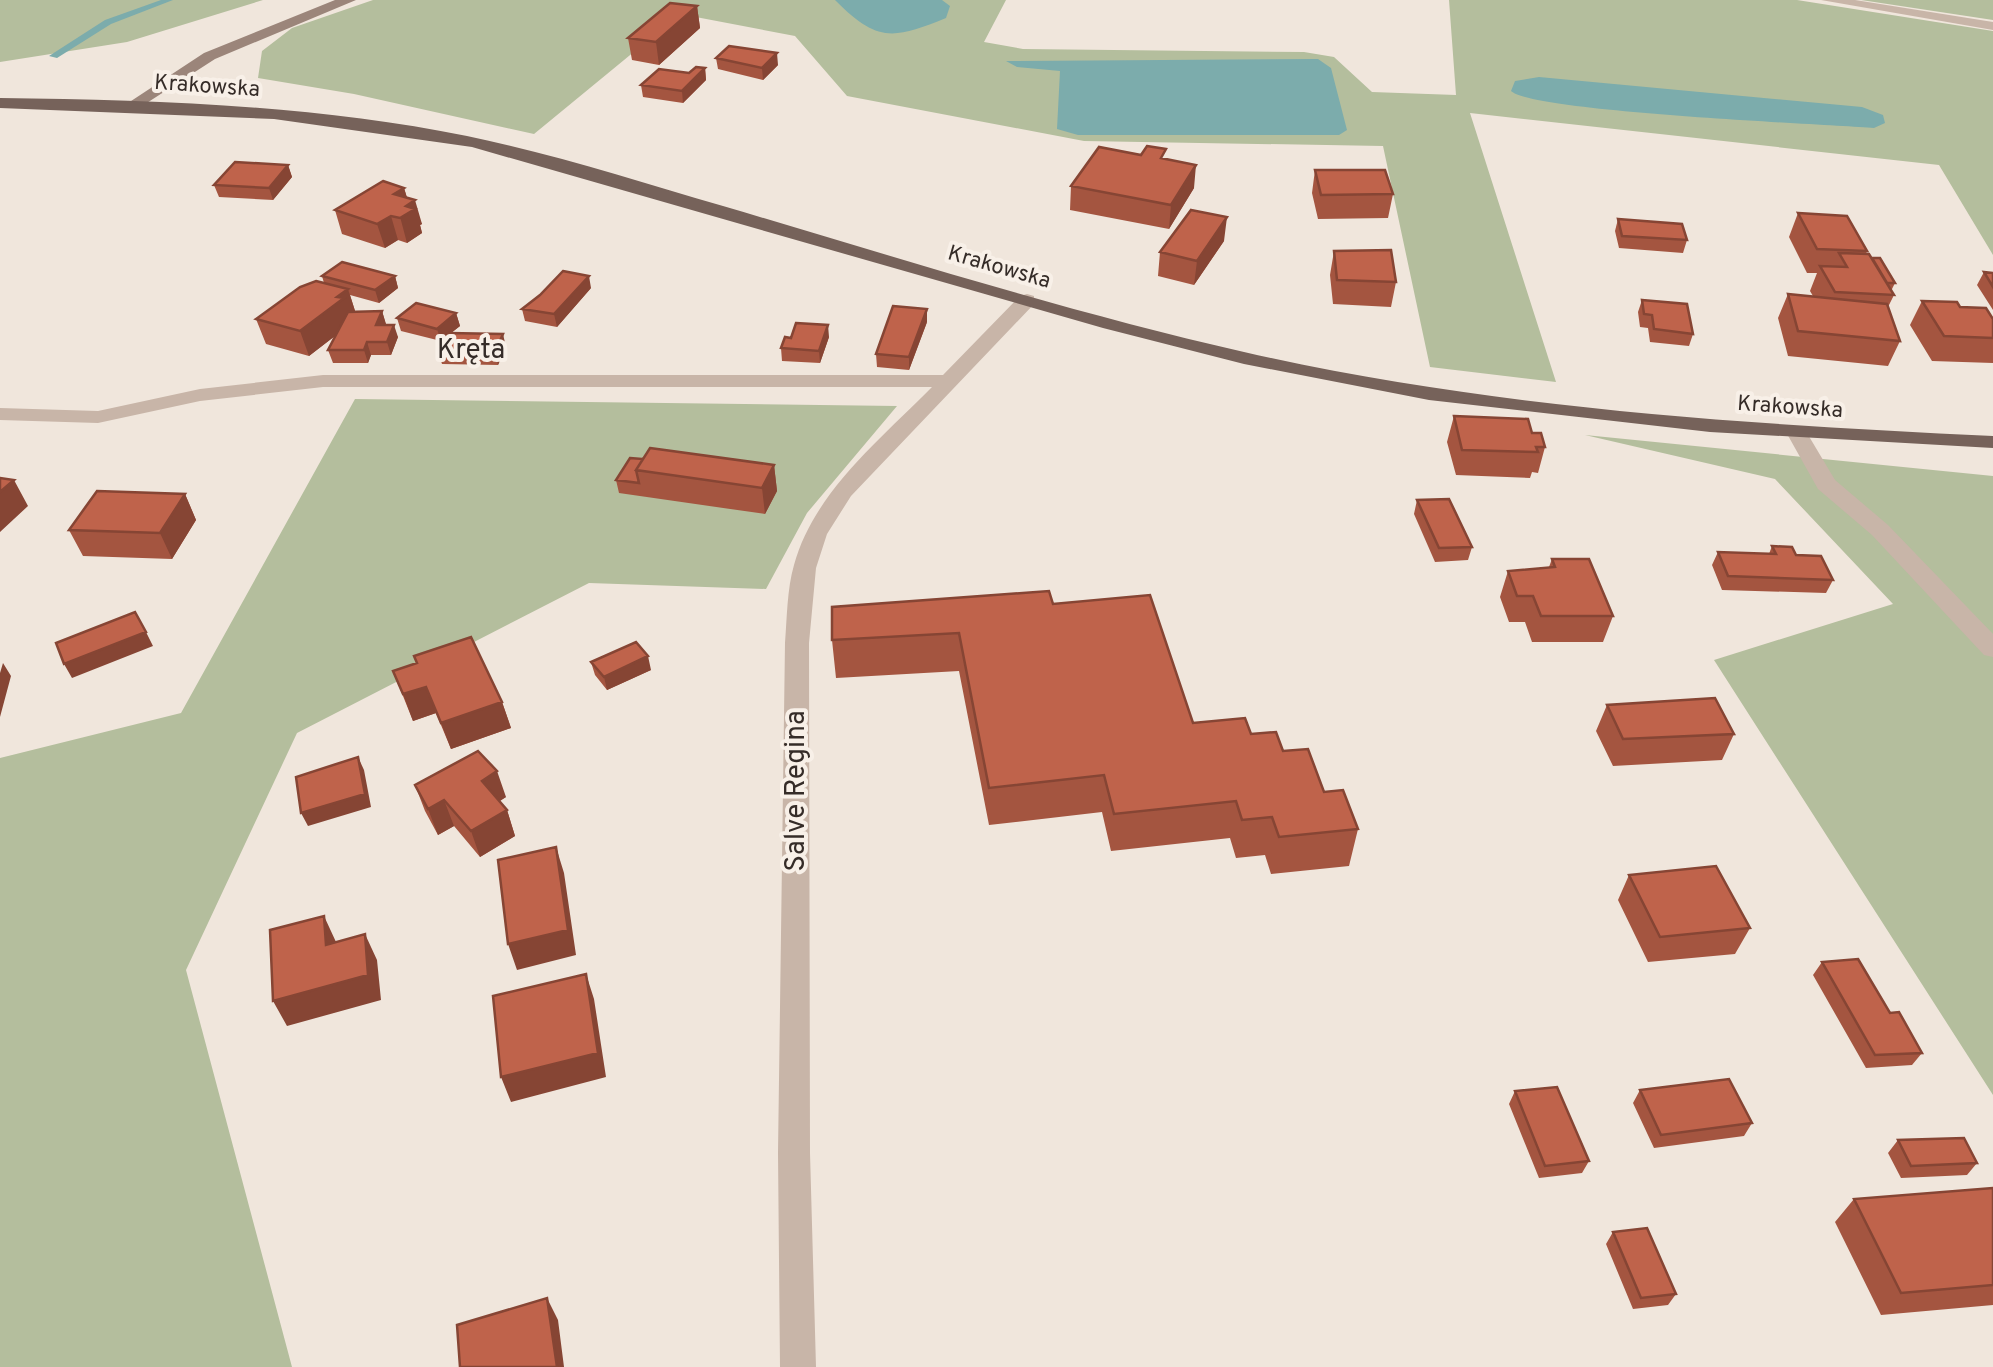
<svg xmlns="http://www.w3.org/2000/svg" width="1993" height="1367" font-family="Overpass,sans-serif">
<rect width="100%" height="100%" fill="#f0e6dc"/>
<path fill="#b4be9d" d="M0,0H263L127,42L0,62Z
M373,0H1006L984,42L1023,49L1304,52L1334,57L1372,92L1456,95L1449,0H1797L1993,31V255L1939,165L1470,113L1556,382L1430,367L1383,146L1084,141L847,96L795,36L680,14L534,134L354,94L258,78L262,51L292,28Z
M1861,0H1993V20Z
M355,399L897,406L807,513L766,589L589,583L297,733L186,970L292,1367H0V758L181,713Z
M1585,435L1993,476V1095L1714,660L1893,604L1775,479Z"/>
<path fill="#7cacac" d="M835,0H942L950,6L946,18C892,40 877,42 835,0Z
M1318,59L1331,68L1347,130L1339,135H1078L1057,129L1060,71L1017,67L1006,61Z
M1539,77L1862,107L1883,115L1885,123L1874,128C1823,124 1533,112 1511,91L1515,81Z"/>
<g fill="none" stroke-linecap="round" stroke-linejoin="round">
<path fill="#7cacac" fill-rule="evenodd" d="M161,0H173L111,24L57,58L49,56L105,20Z"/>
<path fill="#c8b5a8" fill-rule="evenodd" d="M1821,0H1855L1993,22V30Z
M1797,426L1804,428L1835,480L1888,525L1993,634V657L1984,655L1872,535L1818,489L1786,432Z"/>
<path fill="#c8b5a8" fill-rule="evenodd" d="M1027,294L1034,296V304L851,496L827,534L816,568L809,643L810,1153L816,1367H780L778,1153L785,643C787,618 787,589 794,565C814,492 880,440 932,387H323L200,401L98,423L0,420V408L98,411L200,389L323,375H943L1020,296Z"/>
<path fill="#9b857a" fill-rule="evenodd" d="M335,0H356L215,59L139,108L125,105L204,53Z"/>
<path fill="#76625a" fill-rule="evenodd" d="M0,98C156,100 314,105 467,136C554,154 638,181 723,206C896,257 1068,312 1244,352C1490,408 1742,424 1993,436V448L1710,432L1429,400L1244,364L1103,328L472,147L274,119L0,108Z"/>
</g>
<path fill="#a45540" d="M697,6L700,28L659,65L632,60L628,38Z
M716,58L778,65L763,80L718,69Z
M705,68L706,80L683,103L643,97L641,85Z
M1166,159L1194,188L1169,229L1070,210L1071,186Z
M288,165L292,177L273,200L219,197L214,185Z
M1315,170L1393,194L1388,218L1318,219L1312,193Z
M404,188L407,198L422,224L420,225L422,233L407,243L398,240L385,248L342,234L335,210Z
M1798,213L1867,251L1866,254L1895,283L1891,291L1894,295L1888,307L1900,341L1888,366L1788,356L1778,318L1788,294L1813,296L1810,291L1817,273H1807L1789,237Z
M1618,219L1687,240L1683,253L1619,248L1615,231Z
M1224,241L1194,285L1158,276L1160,252Z
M1334,251L1396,282L1391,307L1333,304L1330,275Z
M1984,272L1993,273V310L1977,285Z
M322,276H395L398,288L379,303L350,295L355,311H382L386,325L398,337L391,355H371L368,363H333L328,350L336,335L309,356L266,344L256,319L324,283Z
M591,288L557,327L525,321L522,309Z
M1642,300L1693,334L1689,346L1650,342L1648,328L1640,327L1638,312Z
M1922,301L1960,307L1993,319V363L1932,361L1910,325Z
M456,313L460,326L451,333L506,347L498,365L442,364L438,351L445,338L441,341L401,331L397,318Z
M927,322L909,370L877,367L876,354Z
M829,337L820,363L782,361L781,348L791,338Z
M1454,416L1545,447L1538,473L1532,472L1530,478L1456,475L1447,442Z
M643,459L774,465L777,491L765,514L619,493L616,480Z
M185,494L196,520L172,559L83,556L69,530Z
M1417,500L1472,547L1468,560L1435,562L1414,514Z
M1772,546L1796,555L1833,580L1826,593L1722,590L1712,565L1718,552L1769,554Z
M1552,559L1613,616L1603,642H1532L1525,622H1509L1500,597L1508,571L1549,567Z
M1053,604L1193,723L1283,751L1324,792L1358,829L1349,866L1271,874L1265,855L1236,858L1230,838L1111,851L1102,812L989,825L959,671L836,678L832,640Z
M591,662L651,670L607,690L595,675Z
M393,671L502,702L511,728L451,749L436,713L413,721Z
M1607,705L1734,734L1722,760L1613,766L1596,731Z
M415,785L506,797L499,801L507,810L515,836L480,857L454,826L438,835L425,811Z
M1629,875L1750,928L1735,954L1648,962L1618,900Z
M1822,962L1890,1013L1922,1053L1912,1065L1866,1068L1813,975Z
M1640,1090L1752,1123L1744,1136L1654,1148L1633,1103Z
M1515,1091L1589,1161L1582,1173L1539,1178L1509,1104Z
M1898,1140L1977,1163L1967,1175L1901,1178L1888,1153Z
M1993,1188V1305L1881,1315L1835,1222L1854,1199Z
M1613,1232L1676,1294L1668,1305L1633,1309L1606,1244Z"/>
<path fill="#864534" d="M697,6L700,28L659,65L656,42Z
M777,53L778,65L763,80L762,68Z
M705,68L706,80L683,103L682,91Z
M288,165L292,177L273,200L269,188Z
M1196,165L1194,188L1169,229L1171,205Z
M404,188L409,204L415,200L422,224L420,225L422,233L407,243L394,194Z
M391,216L398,240L385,248L377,224Z
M1227,217L1224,241L1194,285L1197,261Z
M395,276L398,288L379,303L375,290Z
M589,276L591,288L557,327L554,314Z
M348,289L356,314L352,323L309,356L300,331Z
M927,309V322L909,370V357Z
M382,311L386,324L380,337L376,325Z
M456,313L460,326L441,341L437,329Z
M394,325L398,337L391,355L387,342Z
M828,325L829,337L820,363L819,351Z
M503,334L506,347L498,365L495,352Z
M367,342L371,355L368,363L364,350Z
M774,465L777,491L765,514L762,488Z
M14,480L28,506L0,532V492Z
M185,494L196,520L172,559L160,533Z
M146,632L153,646L72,678L64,664Z
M648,656L651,670L607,690L604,677Z
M3,663L11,676L0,717V673Z
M426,687L436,713L413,721L403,694Z
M502,702L511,728L451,749L441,723Z
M358,757L364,770L371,807L308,826L301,813Z
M497,771L506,797L491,807L482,781Z
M444,800L454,826L438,835L428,809Z
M507,810L515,836L480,857L471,831Z
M556,847L564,873L576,955L517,970L508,944Z
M324,916L336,942L326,945Z
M365,934L377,960L381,1000L287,1026L273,1001Z
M586,974L594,999L606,1077L511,1102L501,1077Z
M547,1298L558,1320L564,1367H557Z"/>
<path fill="#bf634b" stroke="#864534" stroke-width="2.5" d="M670,3L697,6L656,42L628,38Z
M729,46L777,53L762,68L716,58Z
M696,67L705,68L682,91L641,85L659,69L689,73Z
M1147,146L1166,149L1161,158L1196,165L1171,205L1071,186L1099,147L1141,155Z
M235,162L288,165L269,188L214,185Z
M1315,170H1385L1393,194L1321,195Z
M383,181L404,188L394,194L415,200L406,206L415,209L400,218L391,216L377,224L335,210Z
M1191,210L1227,217L1197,261L1160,252Z
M1798,213L1847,216L1867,251L1817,249Z
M1618,219L1682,224L1687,240L1622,236Z
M1391,250L1396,282L1337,280L1334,251Z
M1839,253L1869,254L1894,295L1835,292L1820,266L1847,267Z
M1872,258H1880L1895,283H1887Z
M342,262L395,276L375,290L322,276Z
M563,271L589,276L554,314L522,309L540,295Z
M1984,272L1993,273V287Z
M316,281L348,289L337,297L344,298L300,331L256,319L300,287Z
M1788,294L1887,304L1900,341L1798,331Z
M1642,300L1687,304L1693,334L1654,329L1652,315L1644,314Z
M1922,301L1957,302L1960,307L1986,308L1993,319V338L1944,336Z
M416,303L456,313L437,329L397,318Z
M893,306L927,309L909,357L876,354Z
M382,311L376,325H394L387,342H367L364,350H328L348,312Z
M796,323L828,325L819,351L781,348L785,337L791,338Z
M448,333L503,334L495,352L438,351Z
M1454,416L1528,419L1532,433H1541L1545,447H1536L1538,452L1462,450Z
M650,448L774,465L762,488L636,470Z
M630,458L643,459L636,470L639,483L616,480Z
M0,478L14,480L0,492Z
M97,491L185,494L160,533L69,530Z
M1449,499L1472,547L1439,548L1417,500Z
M1772,546L1792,547L1796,555L1821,556L1833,580L1728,576L1718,552L1776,554Z
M1552,559H1589L1613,616H1541L1533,596H1517L1508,571L1555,567Z
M1049,591L1053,604L1150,595L1193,723L1245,718L1251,734L1276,732L1283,751L1308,749L1324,792L1343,790L1358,829L1279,837L1272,817L1242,820L1236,801L1114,814L1104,775L989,788L959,633L832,640V607Z
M135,612L146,632L64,664L56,643Z
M471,637L502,702L441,723L426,687L403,694L393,671L417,663L414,656Z
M636,642L648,656L604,677L591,662Z
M1715,698L1734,734L1623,739L1607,705Z
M478,751L497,771L482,781L507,810L471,831L444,800L428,809L415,785Z
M358,757L365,794L301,813L296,777Z
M556,847L568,930L508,944L498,860Z
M1716,866L1750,928L1660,937L1629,875Z
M324,916L326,945L365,934L368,975L273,1001L270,930Z
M1858,959L1890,1013L1899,1012L1922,1053L1875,1055L1822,962Z
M586,974L598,1053L501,1077L493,996Z
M1729,1079L1752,1123L1661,1135L1640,1090Z
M1557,1087L1589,1161L1545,1166L1515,1091Z
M1964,1138L1977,1163L1911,1166L1898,1140Z
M1993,1188V1285L1901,1293L1854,1199Z
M1647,1228L1676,1294L1641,1298L1613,1232Z
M547,1298L557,1367H460L457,1325Z"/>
<g text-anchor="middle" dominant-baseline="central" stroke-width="8" stroke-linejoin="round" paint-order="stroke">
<g font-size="22" fill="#352c28" stroke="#f8f0e8">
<text transform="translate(207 87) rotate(4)">Krakowska</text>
<text transform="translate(999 268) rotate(16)">Krakowska</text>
<text transform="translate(1790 408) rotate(4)">Krakowska</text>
</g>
<g font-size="28" fill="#352c28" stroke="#f8f0e8">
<text x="471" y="351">Kręta</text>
<text transform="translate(797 791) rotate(-90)">Salve Regina</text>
</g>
</g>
</svg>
